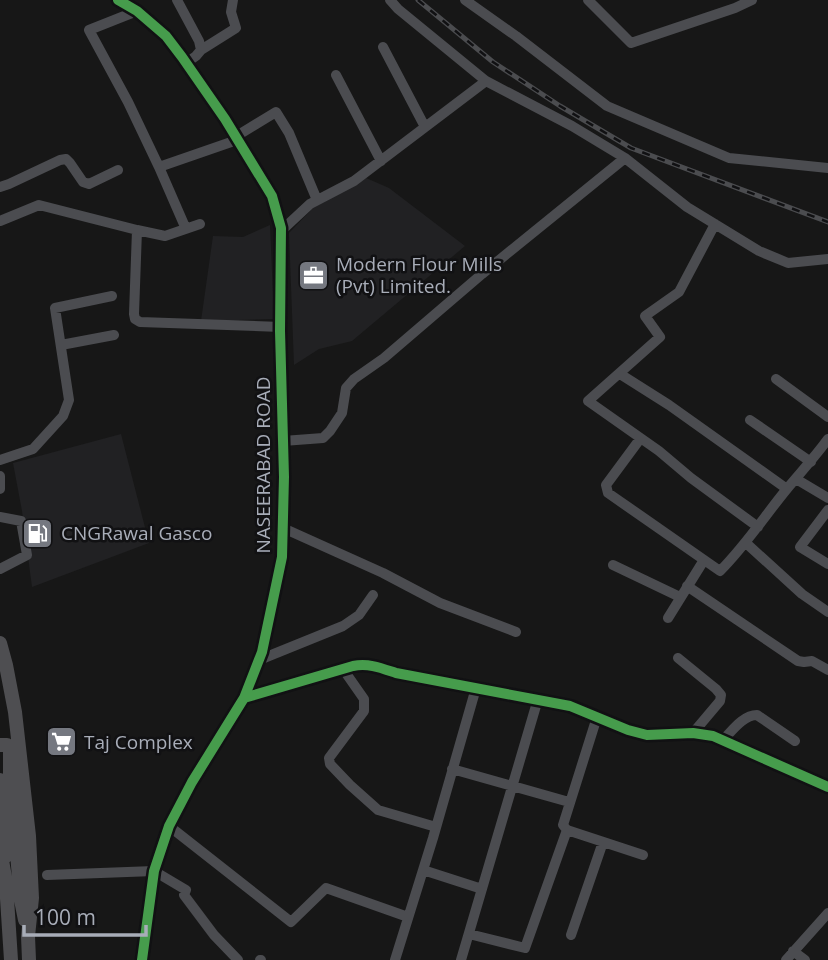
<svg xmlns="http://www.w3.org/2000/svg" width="828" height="960" font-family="'Open Sans',sans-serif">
<rect width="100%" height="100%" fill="#171717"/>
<path fill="#212123" d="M366,178L389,188L465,246L352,341L319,349L294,365L289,233L313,208Z
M270,225L274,319L201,321L213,236L243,237Z
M121,434L149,543L32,587L22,511L13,463Z"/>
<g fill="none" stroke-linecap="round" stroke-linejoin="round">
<path stroke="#4b4c50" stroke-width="10" d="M118,0L137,11L166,36L182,57L225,119L272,196L281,228L280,331L284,477L282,557L262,652L244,698L192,782L169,826L154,871L142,960
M177,0L199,41L201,50L196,56L186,63
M390,0L398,9L486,81L572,126L625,158L687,207L759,251L788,263L828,259
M465,0L516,36L607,106L729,158L828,168
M588,0L631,43L735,8L752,0
M137,11L89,30L128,102L159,167L186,229
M383,47L425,127
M201,50L236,28L231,12L233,0
M336,75L381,161
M235,137L276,112L289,133L317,200
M159,167L237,140
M0,187L9,184L60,160L66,159L70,163L83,182L89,184L118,170
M0,221L39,205L137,230L165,236L200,224
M715,224L679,292L645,316L660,337L588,401L659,451L691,478L758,527
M137,230L134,314L135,319L140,322L281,327
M281,231L310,204L354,181L486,81
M61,345L114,335
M620,374L669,405L787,489
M776,379L828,417
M750,420L811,462
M640,439L606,485L608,493L720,571C745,546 764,517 786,490C800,473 815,457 828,439
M283,441L323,438L330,431L342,413L346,388L354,379L384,358L482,274L625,158
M0,460L33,449L63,416L69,400L55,308L112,296
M0,476V489
M796,479L828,498
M828,510L800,547L828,564
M0,517L21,521L27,555L0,569
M283,528L383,573L440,603L516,632
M746,543L802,594L828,612
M613,565L680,597
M687,586L798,661L804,662L812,661L828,670
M668,618L704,560
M678,658L716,689L721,695L720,701L693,733
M259,660L343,626L359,615L373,595
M343,669L364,699V711L329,758L330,764L350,785L378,810L436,827
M244,698L353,666C369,663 381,668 396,673L570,706L628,730L647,735L693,733L713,736L828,787
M597,717L563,825L567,830L643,855
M722,741C732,731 743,715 757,715L795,741
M452,769L569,802
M169,826L291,922L326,888L408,917
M423,870L482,889
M47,875L154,871L186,890L184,895L214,935L238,960
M469,934L525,948L567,830
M571,935L603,842
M793,951L805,960
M260,960H261
M395,960L433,838L476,688
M461,960L538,699
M786,960L828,913"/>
<path stroke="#4e4e51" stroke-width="14" d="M0,643L6,665L15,712L29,836L32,898L28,936L29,960
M0,745H7L10,748V774L21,900L25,920
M0,780L5,857
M0,849L6,883L11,960"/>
<defs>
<path id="rail" d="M418,0L493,62L560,106L631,148L828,222"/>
</defs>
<use href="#rail" stroke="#4b4c4f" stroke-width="5"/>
<use href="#rail" stroke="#111113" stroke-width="2.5" stroke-dasharray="8" stroke-linecap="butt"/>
<defs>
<path id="cycleway" d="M118,0L137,11L166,36L182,57L225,119L272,196L281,228L280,331L284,477L282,557L262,652L244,698L192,782L169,826L154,871L142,960
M244,698L353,666C369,663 381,668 396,673L570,706L628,730L647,735L693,733L713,736L828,787"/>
</defs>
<use href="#cycleway" stroke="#111113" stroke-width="15"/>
<use href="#cycleway" stroke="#469c4c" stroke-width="10"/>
</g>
<defs>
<symbol id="office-square" viewBox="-11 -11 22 22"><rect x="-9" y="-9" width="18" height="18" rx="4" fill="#757880" stroke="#111113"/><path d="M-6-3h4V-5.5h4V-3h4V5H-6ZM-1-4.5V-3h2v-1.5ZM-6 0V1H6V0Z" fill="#fff"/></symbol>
<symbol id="fuel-square" viewBox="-11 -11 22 22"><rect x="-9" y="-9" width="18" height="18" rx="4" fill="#757880" stroke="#111113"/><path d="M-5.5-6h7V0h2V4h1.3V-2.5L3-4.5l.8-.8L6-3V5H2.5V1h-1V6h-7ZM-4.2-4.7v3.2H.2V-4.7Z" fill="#fff"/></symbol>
<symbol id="supermarket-square" viewBox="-11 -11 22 22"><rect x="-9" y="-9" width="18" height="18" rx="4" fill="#757880" stroke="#111113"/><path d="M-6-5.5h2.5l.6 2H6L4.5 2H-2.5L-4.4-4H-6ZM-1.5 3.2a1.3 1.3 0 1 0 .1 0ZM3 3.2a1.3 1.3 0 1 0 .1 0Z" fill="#fff"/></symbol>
</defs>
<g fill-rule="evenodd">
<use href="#office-square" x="296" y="258" width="35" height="35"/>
<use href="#fuel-square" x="20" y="516" width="35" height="35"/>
<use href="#supermarket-square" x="44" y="724" width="35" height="35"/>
</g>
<g text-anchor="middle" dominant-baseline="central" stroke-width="5" stroke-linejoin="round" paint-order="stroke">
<g font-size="19" fill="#a8adb8" stroke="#111113" text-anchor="start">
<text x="336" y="264">Modern Flour Mills<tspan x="336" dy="22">(Pvt) Limited.</tspan></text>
<text x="61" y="533">CNGRawal Gasco</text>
<text x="84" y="742">Taj Complex</text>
</g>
<g font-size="19" fill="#a8adb8" stroke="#111113">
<text transform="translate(263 465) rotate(-90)">NASEERABAD ROAD</text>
</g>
</g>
<path d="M24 925v10h122v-10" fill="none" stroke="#a8adb8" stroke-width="3.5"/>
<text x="35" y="925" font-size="21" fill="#a8adb8" stroke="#111113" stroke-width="5" paint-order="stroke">100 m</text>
</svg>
